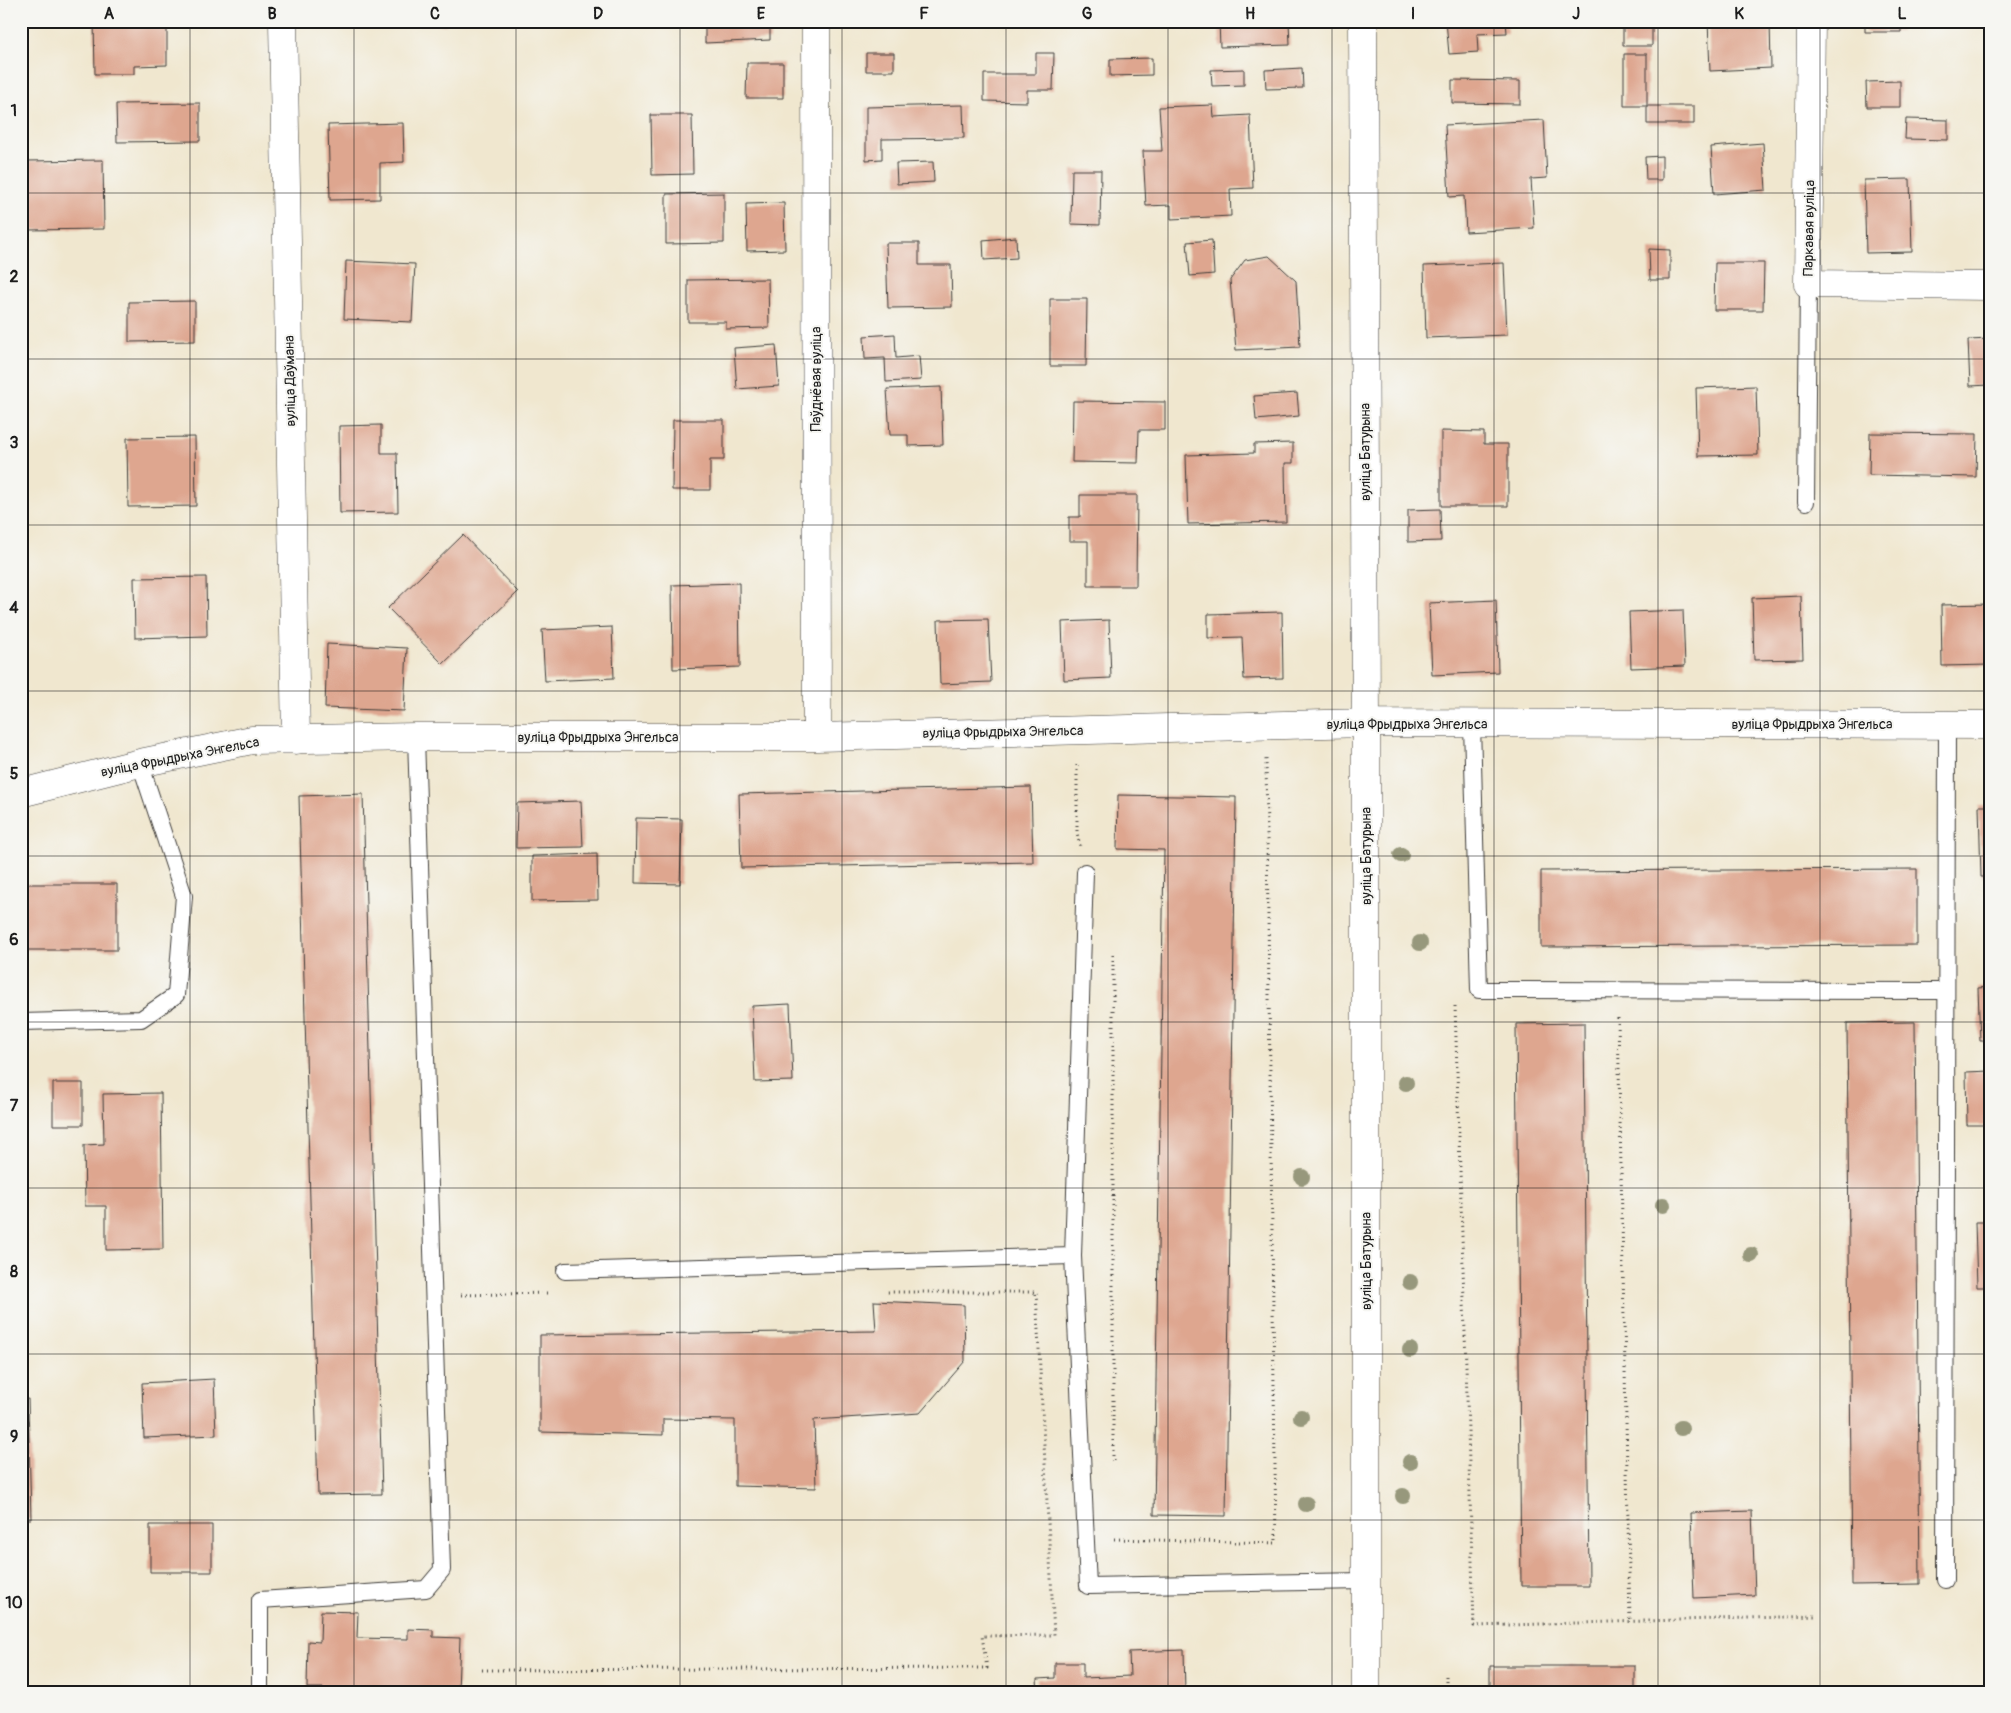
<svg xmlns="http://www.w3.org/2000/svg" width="2011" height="1713" font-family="Pangolin,sans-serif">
<rect width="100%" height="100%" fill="#f6f6f2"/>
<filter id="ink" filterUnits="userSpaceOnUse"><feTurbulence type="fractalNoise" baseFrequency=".02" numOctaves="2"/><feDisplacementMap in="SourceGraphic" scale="10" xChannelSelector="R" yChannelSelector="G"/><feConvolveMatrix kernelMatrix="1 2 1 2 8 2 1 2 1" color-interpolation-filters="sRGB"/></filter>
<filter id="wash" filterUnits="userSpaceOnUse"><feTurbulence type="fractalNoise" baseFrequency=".0096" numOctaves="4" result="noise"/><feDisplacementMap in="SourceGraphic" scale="20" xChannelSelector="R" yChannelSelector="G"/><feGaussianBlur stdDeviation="1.12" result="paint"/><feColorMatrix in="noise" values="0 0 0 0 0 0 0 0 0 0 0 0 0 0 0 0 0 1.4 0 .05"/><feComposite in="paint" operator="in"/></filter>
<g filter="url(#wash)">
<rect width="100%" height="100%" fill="#f0e7cf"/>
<g id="blocks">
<path fill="#dea68f" d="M94,21H167V65L134,66V74H95Z
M369,21H446V25H369Z
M705,21H770V40L705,43Z
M1219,21H1289L1290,45L1220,47Z
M1446,21H1506L1507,33L1477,34L1478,52L1449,54Z
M1623,21H1652V46H1623Z
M1708,21H1770L1771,68L1710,71Z
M1865,21H1901V32H1865Z
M866,53H894V71H866Z
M1036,53H1054L1053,90H1027V102L984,101V74H1036Z
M1624,54H1647V106H1624Z
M1152,58V75L1110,76V59Z
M747,63H783V98H746Z
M1302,68L1303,88L1266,89L1265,70Z
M1244,69V85L1212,86L1211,70Z
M1452,80L1520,81V104L1452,103Z
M1900,81V107H1867L1866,82Z
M200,103V141L117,142L116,104Z
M963,105L964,138L882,139V159L866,160V107Z
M1213,105L1214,117L1250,115L1253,188L1230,189L1231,216L1171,219V205L1146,206L1143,151H1162L1159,107Z
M1647,106H1694V124H1647Z
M651,115H692L693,174L652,175Z
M1906,119L1948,120V140L1905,139Z
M1544,120L1547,178L1531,179L1534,228L1466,232L1464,196L1449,197L1445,125Z
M403,123L404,162L380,163V199L330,200L328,125Z
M1763,143L1766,190L1714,194L1711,147Z
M1662,156V180H1646L1645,157Z
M103,160L104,229L27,230L26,161Z
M933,162L934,182L897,184L896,163Z
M1072,170H1101L1100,225L1071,224Z
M1910,179L1912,252L1866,253L1864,180Z
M724,193V243L666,244V194Z
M784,203L785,250L747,251L746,204Z
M1016,237L1017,258L984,260L983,240Z
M1212,240L1214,274L1190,276L1187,242Z
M886,243H919V265H951L952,307L888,308Z
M1649,249L1670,250V280H1650Z
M1269,256L1296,281L1300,347L1236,350L1230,280L1245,260Z
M346,261L415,264L412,322L344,319Z
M1504,263L1507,335L1426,338L1424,266Z
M1715,263H1764L1763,310H1714Z
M768,279L769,328L726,329V322H688V280Z
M1050,299H1087L1086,366H1050Z
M195,301V341L129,342V302Z
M895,334L896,358L919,356L921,380L886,382L885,358L865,359L864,336Z
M1990,339V385L1970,386L1968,340Z
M776,345L779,386L737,389L734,348Z
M1756,386L1758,455L1698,456L1696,388Z
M941,387L943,445L908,446V435H890L887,389Z
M1297,393L1299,416L1256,420L1254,396Z
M1073,401L1165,402V430H1139L1138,463L1072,462Z
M673,420H724V460H710V490H672Z
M381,425V453H397L398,512L340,513L339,426Z
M1441,431L1484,432V444H1508V506H1441Z
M1870,433L1977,434L1976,477L1869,475Z
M195,437L196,506L128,507L127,438Z
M1293,443V463H1285L1286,522L1188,524L1186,455L1254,453V444Z
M1080,495H1137L1136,586H1088V541H1069V517H1080Z
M1440,509L1441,541L1408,542V510Z
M463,535L518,592L443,664L388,608Z
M206,577L207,636L135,638L134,578Z
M739,583L740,667L673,669L672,585Z
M1801,596L1803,659L1754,660L1752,598Z
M1496,600L1498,672L1432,675L1429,603Z
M1990,604V665L1942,666L1941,605Z
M1683,610L1685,666L1631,668L1629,612Z
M1282,612L1283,678L1244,679L1242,637L1208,638V614Z
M988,619L991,682L940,684L938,620Z
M1109,620L1111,678L1064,680L1062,622Z
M612,627L614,678L545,681L542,630Z
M327,644L407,648L404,711L325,708Z
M1031,787L1033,862L741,868L739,794Z
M363,794L382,1494L318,1495L299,796Z
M1118,795L1236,797L1226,1516L1154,1515L1164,850L1117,849Z
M581,801L583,847L516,848L517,803Z
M1979,806H1990V877H1981Z
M636,818L682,819L680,884L635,883Z
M597,854L598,900L532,901V856Z
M1917,869V945L1541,947V871Z
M21,884H117V950H21Z
M1990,987V1041H1980L1978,988Z
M790,1004L793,1081L755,1082L752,1006Z
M1915,1022L1920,1584L1852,1585L1847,1023Z
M1584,1023L1589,1586H1521L1516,1024Z
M1990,1071V1125H1967L1966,1072Z
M53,1083H83V1125H53Z
M161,1093L163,1249L106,1250V1206H85L84,1145L104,1144L103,1094Z
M1975,1222H1990V1287H1977Z
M21,1233H26L27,1352H21Z
M874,1301L964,1305L965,1361L920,1413L814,1420L816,1488L735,1486V1420L663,1419V1435L540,1432V1335L876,1331Z
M214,1379L216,1435L144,1438L142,1383Z
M28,1399L31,1519H21V1400Z
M1752,1511L1755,1595L1694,1598L1691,1513Z
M150,1525H212V1572H150Z
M321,1611L358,1612L357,1638L408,1639V1629L433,1630V1637L460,1638L458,1692H323V1688H307L308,1641L320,1642Z
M1184,1650L1185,1692H1038L1037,1679L1055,1678V1663H1083V1678L1130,1676L1129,1652Z
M1490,1666H1635V1692H1490Z"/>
</g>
</g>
<g filter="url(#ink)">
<use href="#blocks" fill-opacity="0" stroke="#3c3a37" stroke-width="1"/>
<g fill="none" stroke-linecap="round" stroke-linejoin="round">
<defs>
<path id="lane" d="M1806,502L1808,284
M1472,724L1479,990L1946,991
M1085,872L1073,1256L1088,1586L1365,1581
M21,1022L141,1019L176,995L184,896L140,763
M565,1271L1073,1256
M1945,1580L1947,725
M260,1692V1600L426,1589L442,1570L416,737"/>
<path id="street" d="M283,21L296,740
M816,21L817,737
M1363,21L1366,723V1692
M1811,21L1808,284L1990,286
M21,793L140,763L252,740L416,737H817L1366,723L1990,725"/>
</defs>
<use href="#lane" stroke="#3c3a37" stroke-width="18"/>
<use href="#street" stroke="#3c3a37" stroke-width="29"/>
<path stroke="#3c3a37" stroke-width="3" stroke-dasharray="1 4" stroke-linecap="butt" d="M1077,765V833L1080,846
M1455,1006L1474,1626L1817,1616
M1618,1018L1630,1621
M461,1295L548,1293
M1113,1461V955
M1114,1539L1276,1543L1266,759
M482,1670L987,1668L982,1636L1054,1635L1036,1292H884
M1446,1676V1692"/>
<use href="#lane" stroke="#fff" stroke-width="16"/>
<use href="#street" stroke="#fff" stroke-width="28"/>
</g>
<g fill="#97987c">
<circle cx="1401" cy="855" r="8"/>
<circle cx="1420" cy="943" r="8"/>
<circle cx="1406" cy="1083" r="8"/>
<circle cx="1302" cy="1177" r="8"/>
<circle cx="1663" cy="1205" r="8"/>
<circle cx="1751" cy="1255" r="8"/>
<circle cx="1410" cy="1282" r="8"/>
<circle cx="1410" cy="1350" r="8"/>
<circle cx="1301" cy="1417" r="8"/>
<circle cx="1681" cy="1428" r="8"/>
<circle cx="1410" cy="1462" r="8"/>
<circle cx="1403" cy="1496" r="8"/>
<circle cx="1306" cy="1504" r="8"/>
</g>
</g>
<path fill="none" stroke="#1c1c1c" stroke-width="1" stroke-opacity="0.55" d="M190,21V1692M354,21V1692M516,21V1692M680,21V1692M842,21V1692M1006,21V1692M1168,21V1692M1332,21V1692M1494,21V1692M1658,21V1692M1820,21V1692M21,193H1990M21,359H1990M21,525H1990M21,691H1990M21,856H1990M21,1022H1990M21,1188H1990M21,1354H1990M21,1520H1990"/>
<g text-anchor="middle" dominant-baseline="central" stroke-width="4" stroke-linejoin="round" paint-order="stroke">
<g font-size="14" fill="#1c1c1c" stroke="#f6f6f2">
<text transform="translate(1809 228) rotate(-89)">Паркавая вуліца</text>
<text transform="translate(816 379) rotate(-90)">Паўднёвая вуліца</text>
<text transform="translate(290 381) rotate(-91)">вуліца Даўмана</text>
<text transform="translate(1365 452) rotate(-90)">вуліца Батурына</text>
<text x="1407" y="724">вуліца Фрыдрыха Энгельса</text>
<text x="1812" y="724">вуліца Фрыдрыха Энгельса</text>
<text transform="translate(1003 732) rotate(-1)">вуліца Фрыдрыха Энгельса</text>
<text x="598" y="737">вуліца Фрыдрыха Энгельса</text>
<text transform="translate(180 757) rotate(-11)">вуліца Фрыдрыха Энгельса</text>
<text transform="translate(1366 856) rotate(-90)">вуліца Батурына</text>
<text transform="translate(1366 1261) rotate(-90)">вуліца Батурына</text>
</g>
</g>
<rect width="2011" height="1713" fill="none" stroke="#f6f6f2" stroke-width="55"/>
<rect x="28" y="28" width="1956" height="1658" fill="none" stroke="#1c1c1c" stroke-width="2"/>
<g font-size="16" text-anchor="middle" font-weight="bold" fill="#1c1c1c">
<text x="109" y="19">A</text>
<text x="272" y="19">B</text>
<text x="435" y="19">C</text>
<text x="598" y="19">D</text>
<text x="761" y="19">E</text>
<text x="924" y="19">F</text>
<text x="1087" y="19">G</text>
<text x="1250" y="19">H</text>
<text x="1413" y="19">I</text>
<text x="1576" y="19">J</text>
<text x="1739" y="19">K</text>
<text x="1902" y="19">L</text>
<text x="14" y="116">1</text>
<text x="14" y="282">2</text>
<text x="14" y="448">3</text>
<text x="14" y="613">4</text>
<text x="14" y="779">5</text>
<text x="14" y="945">6</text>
<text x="14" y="1111">7</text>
<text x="14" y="1277">8</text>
<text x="14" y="1442">9</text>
<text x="14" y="1608">10</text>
</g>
</svg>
